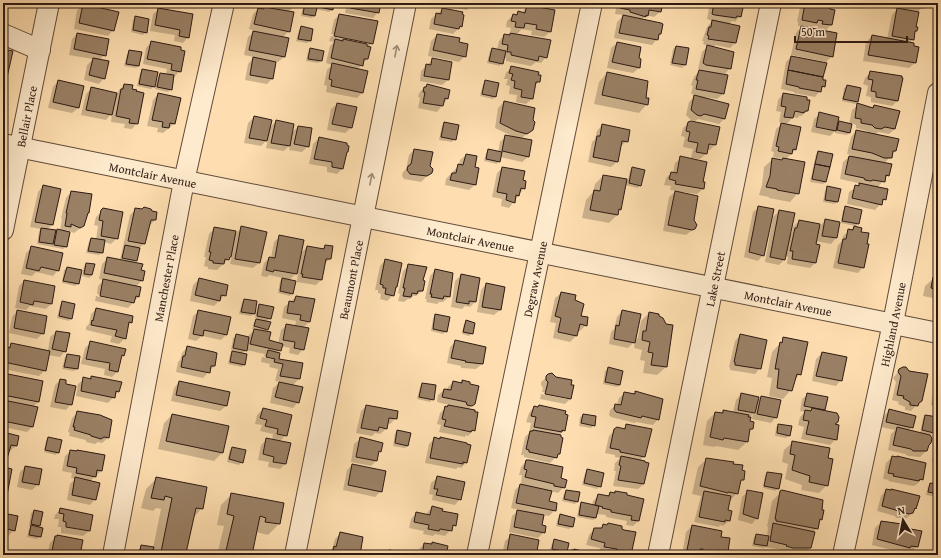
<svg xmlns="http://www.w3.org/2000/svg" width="941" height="558" font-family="'Gentium Book Plus',serif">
<rect width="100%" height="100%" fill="#fedeb0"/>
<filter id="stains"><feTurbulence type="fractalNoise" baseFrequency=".005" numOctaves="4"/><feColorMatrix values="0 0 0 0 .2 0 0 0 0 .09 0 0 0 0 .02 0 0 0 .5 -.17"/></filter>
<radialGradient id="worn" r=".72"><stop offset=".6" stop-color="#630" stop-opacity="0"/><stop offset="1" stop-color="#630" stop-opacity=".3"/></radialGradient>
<path fill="#0003" fill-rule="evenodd" d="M92,3H114L110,6Z
M255,3H258L257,5H259L260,3H295L294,7L288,12L289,31L282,38L284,57L278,62H275L272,79L267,84L245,80L248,64L254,57L244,55L248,37L255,31L249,29L253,14L258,9L263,10L265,7L254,5Z
M306,3L318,5L319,3H333L332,10L329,12L316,9L314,16L312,18L301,16L303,5Z
M341,3H380L378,12L373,18L345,13L346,8L341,7Z
M440,3H442V5H444L445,3H472L467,10L439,6Z
M544,3H559L556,6Z
M617,3H662L660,12L654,17L646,15L642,20L660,34L657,39L652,45L614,38L617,22L624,15L615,14ZM644,9L657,10V12Z
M710,3H743L740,16L735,22L732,21L728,25L735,43L730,48L715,45L713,48L730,68L725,74L718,73V74L726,76L723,94L717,99L703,97V98L725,118L719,124L698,119L695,121L691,120L686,115L689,102L696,95L691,94L693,86L691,85L694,77L700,70L698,69L702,52L708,46L703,44L704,41H702L707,27L712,21L707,19Z
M801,3H830L828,10L831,25L824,32L832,56L826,62L791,55L796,33L802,26H798V22L797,21ZM813,26H818L817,30L810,29Z
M871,3H923L922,7L917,13L914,27L916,31L914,33L913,39L909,43L913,47H918L915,63L909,68L863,61L866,42L872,36L887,39L892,15L897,9Z
M83,5L113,30L108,36L74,29L77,10Z
M527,6L550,32L544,37L531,35L532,31L522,29L516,35L546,57L541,63L536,62L531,66L506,61V58L504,57L502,63L500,66L487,63L490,51L493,49L497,50L499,41L504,35L509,36L512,32H510L511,28L506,27L507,21L513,15L515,16L518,12L522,13Z
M159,9L188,37L183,43L174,41L175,35L150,31L153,14Z
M443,9L461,26L453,34L429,29L431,19Z
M339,15L372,43L368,47L367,59L358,69L367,71L362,93L357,98L326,92L327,86L324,85L327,70L332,65L326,63L330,46L334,42L329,41L331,36L369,44V42L331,34L334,20Z
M136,17L146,32L143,35L131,32L133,20Z
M301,27L312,30L310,41L307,43L296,41L299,30Z
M77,34L105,55L99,60L104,78L99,84L84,80L87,65L93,59L69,55L72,39Z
M437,35L458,43L465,56L459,62L428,56L431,41Z
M151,42L180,71L174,77H173L171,89L168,92L155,89L158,76L160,74L166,75L167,69L143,64L146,48Z
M617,43L637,59H640L639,68L633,73L607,68L611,48Z
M676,47L688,49L685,65L682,68L670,65L673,49Z
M311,49L323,51L321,61L318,63L306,61L308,52Z
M129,51L138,66L136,68L124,66L127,54Z
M791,57L821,81L824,86L815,97L794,93V92L781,89L786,62Z
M432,60L448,80L442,85L420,81L421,71Z
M511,68L539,82L534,86L532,99L526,104L516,102L517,95L509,94L510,86L506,85L508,79H504L506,73Z
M143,70L154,86L151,89L137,86L140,73Z
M871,72L902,79L897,101L892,106L871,102V97L866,96L868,86L863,84L865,78Z
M607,73L645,99L647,104L639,113L594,104L599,82Z
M58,81L83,86L78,108L72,113L48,108L53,87Z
M485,81L495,96L493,99L480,96L483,84Z
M124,85L131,90L137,123L132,129L124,128L125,124L111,122L112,113L106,120L81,115L86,94L92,88L117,94L119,90Z
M427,85L447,99L437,112L418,108L420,98L418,97L419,93Z
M847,86L857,102L855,104L842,101L844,88Z
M158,94L179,99L174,124L163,133L157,132L158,128L147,126L153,100Z
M783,94L807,111L801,116H799L798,118L793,117L786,125L796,149L785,160L798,193L790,202L769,198V197L759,195L762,185L764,167L773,159L782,161L783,159L773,157L774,152L771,151L776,129L783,123L779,122L781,112L776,111L778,100Z
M504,102L532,120V129L521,139L531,141L528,157L522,162L500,157L499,161L497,164L484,161L486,153L488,150L498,153L500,142L506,136H512L495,128L498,108Z
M337,104L355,108L351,128L345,133L327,130L331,109Z
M858,105L871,108L874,106L895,129L889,134L879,132L874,135L895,151L884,164L888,175L877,188L885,199L875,210L847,204L849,192L859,185L858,183L840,179L843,162L851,155L847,154L851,137L856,131L870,134L867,131L856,128V125L851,123L849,133L847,135L835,133L836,130L830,136L811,132L814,119L820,114L836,125L839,122L849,124L852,110Z
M254,117L269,128L276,121L291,133L298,127L308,146L302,152L289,150L290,145L284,151L266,148L268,139L261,146L244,143L248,123Z
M444,123L455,139L452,142L439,140L442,126Z
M688,123L715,145L710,150H706V154L700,159L691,158L693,149L683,147L685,137L681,136L683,128Z
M602,125L627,141L620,147L617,162L611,167L588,162L592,142L595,139L597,131Z
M319,138L342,169L337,174L327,172V167L309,164L313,144Z
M414,150L429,166L431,172L421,182L404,179L402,176L403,172L406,169L409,155Z
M818,152L831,154L826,182L823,184L810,182L816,154Z
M466,155L473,168L475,185L469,190L445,185L446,179L459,165L460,160Z
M681,158L702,183L703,189L697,194L682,192L695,228L686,235L663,231L669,197L676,191L670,190L671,186L664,185L666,178L671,173H673L675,163Z
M502,168L522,181L524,188L509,208L501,206L502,199L492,197L497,173Z
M632,168L640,185L638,188L625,185L620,209L617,215L609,223L582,218L586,200L593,192L595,184L603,176L628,180L630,171Z
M938,185V199L935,198Z
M43,186L52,225L47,230L55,233L57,230L60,231L62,218H61L66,198L71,192L83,226L74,233L67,230L65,232H69L66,247L63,249L37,244L39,231L41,229L30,227L38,192Z
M828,187L837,202L835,204L823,202L825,190Z
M759,207L763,255L758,261L744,257L753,212Z
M846,208L860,211L858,224L854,228L863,267L858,273L833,268L838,245L842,241L843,236L855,226L841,223L843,210Z
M136,209L155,220L150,225L144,244L138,249L136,261L134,263L140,271L142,280L136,287L139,296L128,308L95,301L96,296L130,303L132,301L97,294L98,286L104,280L99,279L102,264L108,258L120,260L130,215Z
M938,210V217L936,216Z
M102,211L117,238L111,244L104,242L102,253L99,255L86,253L89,241L91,239L96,240L98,226L94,225L96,217Z
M779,211L790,235L792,232L793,227L799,221L818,228L826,220L839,223L836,238L831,244L816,241L815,245H818L815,263L810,268L787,264L788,257L785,256L784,260L779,265L765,262L773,217Z
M938,220V231L936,230Z
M242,227L266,232L259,263L253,268L230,264L232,255L217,270L208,269V267L204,266L206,257H204L209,234L215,228L234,235Z
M280,236L300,254L307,247L322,249L325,246L330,259L324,264L321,280L316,285L297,282L298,272L289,280L292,293L290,296L278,293L280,281L283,278L269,275L267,277L261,276L264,263L269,258H271L274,242Z
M31,248L58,270L53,276L36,272L32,276L21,274L26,253Z
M385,260L394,289L393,295L387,301L380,299L381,294L378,293V290H375L380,266Z
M86,264L93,265L92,275L89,278L82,276L84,266Z
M938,264V299L923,296L925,286L934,278Z
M409,265L422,281V291L416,296H413L410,299H408L404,302L398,301L400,294L398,293L403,271Z
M67,268L78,284L75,286L62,283L64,270Z
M435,270L449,297L443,302H439L437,304L426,302L427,299H425L430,276Z
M461,275L475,302L470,307L465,306L462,309L451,307L455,281Z
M199,279L225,295L214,306L190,301L193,285Z
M24,281L51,304L46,309L30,306L26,310L15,308L19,286Z
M486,284L504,288L500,310L494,315L477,312L481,290Z
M561,293L574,301L580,316L586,325L580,331L577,330L576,336L570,342L553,338L556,323L550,322L555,298Z
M296,297L314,300L309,322L303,328V349L298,355L289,353L290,348L281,346L277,353L278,359L302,363L299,379L292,386L298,402L293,408L270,403L273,388L280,382L275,381L278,369L269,367L270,364L261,362L262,357L272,359V357L264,356L265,354L246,350L242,354L244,364L242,367L228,364L230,355L233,351L231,350L233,338L236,336L248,338L249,335L255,329H252L254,322L258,319L255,318L257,308L260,305L270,318L266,322L268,329L265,332L268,341L278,344L281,330L287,325L295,326L296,321L282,318L284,307Z
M244,300L256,302L254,314L251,316L239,314L242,302Z
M63,302L71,318L69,321L57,318L60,305Z
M96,309L131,322L127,326L125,338L119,344L110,342L112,336L86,330V327L89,324L91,314Z
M17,311L43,333L37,339L9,333L12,317Z
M199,311L227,334L221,340L202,336L196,341L188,339L193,316Z
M622,311L634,341L638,338L641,321L649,313L665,325L672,326L666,367L657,375L643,373L645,361L640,360L642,350L634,348L635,341L628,348L609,344L611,332L614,329L617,317Z
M436,315L446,331L443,334L431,331L433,318Z
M466,321L472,333L469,336L462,334L464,324Z
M56,332L65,351L60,357L48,355L45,370L39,376L3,369V353L11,344L48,351L50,337Z
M740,335L760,368L755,374L730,370V368L729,367L735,341Z
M784,339L800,374L794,380L791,390L783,399L769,396L772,378L767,377L772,352Z
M456,341L482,364L476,369L461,368V366L447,363L450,347Z
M91,342L123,355L121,358L118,371L112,377L104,375L105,369L81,364L85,348Z
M187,347L214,366L203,378L176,372L178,362L180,360L182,353Z
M822,353L841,380L836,386L812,381L816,359Z
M67,355L79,357L77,369L74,371L62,369L65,357Z
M608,369L620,385L617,387L603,384L605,371Z
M900,370L921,401L911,411L905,410V407L898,404L899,402L892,400L896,382L893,378Z
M3,374L38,402L33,407L32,427L27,432L3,427Z
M549,375L570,399L565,404L540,399L541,394L567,399V397L542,392L543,388L541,385V382Z
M91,377L119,391L108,403L76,396L78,384L84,379L89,380Z
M60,380L64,385L71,404L66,410L50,407L55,385Z
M938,380V411H937V406L931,405L935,383Z
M462,381L474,403L468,410L474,430L468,436L466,435L465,437L439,432L441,425L437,424L440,413L449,405L437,402L438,395L444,390H447V388L453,382L460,384Z
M179,382L226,406L220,411L171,401L174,388Z
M422,384L433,399L430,402L417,399L420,387Z
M636,392L658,419L653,425L636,422L635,423L611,417L609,415L610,410L616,405H617L619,398L625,393L634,395Z
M741,394L757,401L761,397L776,417L771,423L752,419L753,414L749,418V422L752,429L749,432L747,442L738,450L716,446L714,447L703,445L707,421L715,413L721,414L723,411L733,413L736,400Z
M808,394L824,409L822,411L834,425L836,439L830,445L801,439L804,427L798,425L800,417L805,412L800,411L802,399Z
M366,406L396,418L390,424L387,423L386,429L380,434L375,433L372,436L356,433L361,411Z
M534,407L564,430L559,436V454L550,463L524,457V455H521L525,437L529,433L531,423L526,422L529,413Z
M263,409L286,435L279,442L285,464L280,469L268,467L269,462L258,460L261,445L267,439L272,440L273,434L260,431L262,425L255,424L257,415Z
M889,410L912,427L908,431L920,434L923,418L926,416L933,432L931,435L928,434L931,438L926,451L920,457L908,456L905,454L888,450L891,434L895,430L881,427L884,416Z
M78,412L108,438L102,443L98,442L95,444L86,442V440L69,436L70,433L68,432L72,418Z
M172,415L222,453L214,461L158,449L164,423Z
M583,415L594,425L591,428L579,426L580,417Z
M779,425L789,436L786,438L775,436L776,427Z
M626,426L644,456L640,461L644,484L638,489L613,486L616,471H614L615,463L620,458L615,457V455L605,453L609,436L615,430L622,429Z
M398,431L407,446L405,448L393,446L395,433Z
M3,433L16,446L10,451H8L7,459L3,462Z
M49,438L58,452L56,455L44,452L46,440Z
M435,438L466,463L461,468L458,467L456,469L425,463L429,444Z
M360,439L380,451L378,454L376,461L371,466L351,462L354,444Z
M793,442L827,459V485L819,493L801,490L802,485L785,479L788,464L782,462L784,450Z
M232,448L242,462L239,465L227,462L230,450Z
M937,450L938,451V463L932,462L934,453Z
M71,451L104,456L101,471L89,482L95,499L90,505L67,500L70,484L75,479L71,478L72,473L62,471L65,456Z
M892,457L922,479L916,485L913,486L888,481L889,480L883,479L886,463Z
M707,459L732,464L743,479L740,483L737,493L729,502L727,511L729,521L723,526L720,525L719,527L694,522L701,496L692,494L698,467Z
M526,461L559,479L564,487L558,493L550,491L548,502L555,510L549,516L543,515L541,526L544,532L538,538L509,532L512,516L519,510L511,508L515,490L522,483H521L522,475H519L521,467Z
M352,465L381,491L375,497L343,490L347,470Z
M25,467L38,484L32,490L17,487L20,472Z
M587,471L600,486L597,489L582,485L585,473Z
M768,473L778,488L776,491L763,488L765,475Z
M157,478L202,508L193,518L185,554L188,555H133L142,546L153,548L161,509L156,508L153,511L141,508L146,489Z
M437,478L460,499L455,505L432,500L433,495L429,494L431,483Z
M930,484L938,485V497L926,495L928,486Z
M886,490L916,508L907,518H896L895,516L877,511L881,496Z
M567,491L577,501L575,504L562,501L564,493Z
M748,491L757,518L752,524L738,520L742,497Z
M616,492L638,521L633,526L626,525L627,521L606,517V515L596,514V518L593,520L577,517L579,506L581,503L592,505L593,501L599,495L607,496L610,493H614Z
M781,492L821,519L818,522L817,528L814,531L810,548L805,554L792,553L795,555H779L782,550L765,547L764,548L752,546L754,537L756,535L767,537L768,527H767L772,501Z
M232,494L279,524L268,535L256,532L251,555H217L224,526L217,525L221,505Z
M432,507L441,511L455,525L445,536L435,534L433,536L423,534L424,531L409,528L411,519L416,513L426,515L427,513Z
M60,510L89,531L83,536L61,533V527H58L59,519H54L55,515Z
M938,510V527L933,526L936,512Z
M34,511L39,525L37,527L42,528L40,537L37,539L27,537L29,529L31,527L29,526L31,513Z
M3,515L14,530L8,536L3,535Z
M560,515L574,518L572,527L569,529L556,526L558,518Z
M881,522L917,546L912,552L906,551L904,553L872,545L875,528Z
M603,525L630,555H612L599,552L600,548L586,545L589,535L594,529H600Z
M692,526L720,537L727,551L723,555H682L686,532Z
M340,534L359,554L358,555H328L332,549L335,539Z
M511,536L536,550L532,555H502L505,541Z
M56,537L79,555H47L50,543Z
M555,540L567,551L564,554L550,551L552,543Z
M432,543L444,555H418L419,549L424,544L430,545Z"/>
<path fill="#9a8065" stroke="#2d1a13" d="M274,3H296L295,7Z
M305,3L318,4L315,16L303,14Z
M320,3H334L333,10L319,7Z
M351,3H381L379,13L350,8Z
M621,3H663L661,12L649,10L648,16L646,15V17L630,12V10L620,8Z
M714,3H744L741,17L737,16L736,18L715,15L712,14Z
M805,3H831L830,9L835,10L832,25L822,24L823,21L818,20L817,23L802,20Z
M897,3H924L923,8Z
M83,4L119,12L114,31L79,23Z
M527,5L555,10L551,32L536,29L537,25L525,23L524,28L515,27L516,22L511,21L513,14L517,15L518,11L525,13Z
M264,7L294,12L290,32L254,24L258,8L264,9Z
M158,8L193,14L189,38L179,36L180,30L155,25Z
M442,8L463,12L462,14L464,15L462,27L460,26L459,29L434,24L436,13L441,14Z
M897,8L919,12L916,27H918L917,31H915L914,40L892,36Z
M339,14L378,21L373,44L334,36Z
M623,15L661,23L663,24L661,34H659L658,40L619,33Z
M135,16L149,19L147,33L133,30Z
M712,20L740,26L736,43L708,39L709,36L707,35L709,27H711Z
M301,26L313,29L311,41L298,39Z
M801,26L837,33L833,57L796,49Z
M253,31L289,38L285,57L249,50Z
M77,33L109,39L106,56L74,49Z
M510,33L551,40L547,58L539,56L538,61L511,55V52H507L508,45L502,44L504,34L510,35Z
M437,34L460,38L459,42L468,44L466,57L433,50Z
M872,35L914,43V46L919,47L916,63L868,55Z
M335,39L343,41V39L367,44V46L371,47L368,59H364L363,66L331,58Z
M151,41L181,47V50L185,51L181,72L171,70L172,64L147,59Z
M617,42L641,47L639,58L641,59L640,68L612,62Z
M707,45L734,52L731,69L706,65L703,63Z
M676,46L689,48L686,65L672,63Z
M310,48L324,51L322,61L308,59Z
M492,48L506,51L503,64L489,61Z
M3,49L13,51L3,95Z
M129,50L142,52L139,66L126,64Z
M791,56L827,63L823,77L788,70Z
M253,57L276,62L273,79L250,75Z
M93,58L109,61L105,79L89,75Z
M432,58L452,62L449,80L424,76L426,64L431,65Z
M332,63L368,71L363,93L331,86L332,80L329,79Z
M511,66L539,72L538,75H541L540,82H536L533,99L521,97L522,90L514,88L515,81L511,80L513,74L509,73Z
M142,69L158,72L155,87L139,84Z
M699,70L728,75L724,94L696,89L698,80H696Z
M788,70L823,77V80H826L825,87L822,86L821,92L799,88V87L786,84Z
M870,71L902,76V78H903L898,101L876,97V92L871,91L873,80L868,79Z
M607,72L648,81L646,98H649L648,105L602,95Z
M160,73L174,75L172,90L157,87Z
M58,80L84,86L79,108L53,102Z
M485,80L499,83L496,97L482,94Z
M124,84L133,85L132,89L137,90L136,91L144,93L138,124L129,123L130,119L116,116L121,89H123Z
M427,84L450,90L448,99L445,98L443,106L423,103L425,92H423L424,87H426Z
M847,85L861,88L858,102L843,99Z
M91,87L117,93L112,115L86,110Z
M158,93L181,98L175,124L170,123L169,128L162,127L163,122L152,120Z
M783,93L807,97V100H810L808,111H805L804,113L795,111L793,118L784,117L786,107L781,106Z
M694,95L729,104L725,119L704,114L701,116L697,115L691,110Z
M504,101L535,108L533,120L535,122L533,130L527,134L516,131L500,123Z
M337,103L357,107L352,128L332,124Z
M857,103L873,108L874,105L900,111L895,129L885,127L881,129L875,128L872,125L861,123V119L855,118Z
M819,112L839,117L836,131L816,127Z
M254,116L272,120L267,141L249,138Z
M276,120L294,124L290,146L271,143Z
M691,121L720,127L716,145L709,144L707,154L696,152L698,143L688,141L690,132L686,131L688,122Z
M839,121L852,124L850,133L837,130Z
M444,122L459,125L456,140L441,137Z
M781,123L801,127L796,150L793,149L792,154L778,151L779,147L776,146Z
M602,124L630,130L628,142L622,141L618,162L593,157L597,136H600Z
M298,126L312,128L309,147L294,144Z
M856,130L899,139L896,151H893L892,158H884L872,153L852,149Z
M505,135L532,140L529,157L502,151Z
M319,137L347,143V145L349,146L348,152H347L343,169L332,167V162L314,159Z
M414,149L433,152L430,166L433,169L432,173L427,176L410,174L407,170L408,166L411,164Z
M488,149L502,152L500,162L486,159Z
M818,151L833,154L830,167L815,164Z
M466,154L477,156L475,167L479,168L476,185L450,180L452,173H456L458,164L463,165Z
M680,156L707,162L703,182H705L704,189L675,184L676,181L669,179L671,172L677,173Z
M849,156L892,164L889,176L886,175L885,182L873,180L871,181L865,180L864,178L845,174Z
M772,158L782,160L783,158L805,162L799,194L777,190V189L766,187L770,176Z
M815,164L830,167L826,182L812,179Z
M502,167L525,171L523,180L526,181L525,189L521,188L519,196L516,195L515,203L506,200L507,194L497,192Z
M632,167L645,170L641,186L629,183Z
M603,175L627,179L621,210L619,209L618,215L590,210L594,190L600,191Z
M859,183L888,189L886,200L883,199L882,205L852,198L855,185L859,186Z
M43,185L61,189L53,225L35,222Z
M827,186L841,189L838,202L825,200Z
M71,191L92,194L89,213H88L84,226L80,228L71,224V227L65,226L67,213H66Z
M675,191L698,196L694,220L697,225L695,229L692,230L668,225Z
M758,206L774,209L764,256L749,252Z
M845,206L862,210L859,224L842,221Z
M144,207L151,209L152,211L157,212L156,220H151L145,244L128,241L135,208L142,209Z
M103,208L123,212L118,239L101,236L103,221L99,220L101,210Z
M779,210L795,213L785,260L770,257Z
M825,219L840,222L837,238L822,236Z
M799,220L820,224L816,244L820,245L816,263L792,259L793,251H790L795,228H797Z
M241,226L267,232L260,263L235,259Z
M854,226L862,228L861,232L869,233L867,244H869L864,268L838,263L843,239H846L848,229L853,230Z
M214,227L236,231L231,257H230L229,260L225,259L224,264L213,263V261L209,260L211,252H209Z
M41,228L56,230L53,244L39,242Z
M57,229L70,232L67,247L54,245Z
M279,235L304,240L297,274L274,270L273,272L266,270L269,257L275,258Z
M91,238L105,240L103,253L88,251Z
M125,245L140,248L137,261L122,258Z
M325,245L333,246L331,259H326L322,280L302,277L303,274H301L307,246L324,249Z
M31,246L63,253L59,271L41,267L39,271L26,268Z
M107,257L143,264L141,270L145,271L143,281L104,273Z
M385,259L402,263L397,287H396L394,296L385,294L386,288H383V285L380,284Z
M86,263L95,264L92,275L84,274Z
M408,264L427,267L423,280L425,281L423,291H418L417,294L412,293L411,297L403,296L405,288H403Z
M67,267L82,270L79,284L63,281Z
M435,269L453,273L450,297L444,296L443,299L431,297L432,294H430Z
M461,274L480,278L476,302L469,301V304L456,302Z
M933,277L938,278V290L931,288Z
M199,278L228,285L226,296L221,295L220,301L195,295Z
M282,278L296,281L293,294L280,291Z
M103,279L141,287L139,297L136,296L134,303L100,296Z
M24,280L55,286L52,304L34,301L33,305L20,302Z
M486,283L505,287L501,310L482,307Z
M561,292L576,295L575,300L584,304L581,316L588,317L587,326L580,324L577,336L558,332L561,318L555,316Z
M296,296L315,299L310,322L300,320L301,315L287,313L289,301L294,302Z
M244,299L257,301L255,314L241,312Z
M62,301L75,304L72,319L59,316Z
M259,304L274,307L271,319L257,316Z
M96,308L133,316L132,323L129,322L126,339L115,336L117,330L91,325L92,320L93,321Z
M17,310L47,316L44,334L14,328Z
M198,310L231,317L227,335L204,330L203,336L193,334Z
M622,310L641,314L635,343L614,339L616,325L619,326Z
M649,312L659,314V316L663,318L666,324L673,325L667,367L651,365L653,353L648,352L650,342L642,340L643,331H646Z
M435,314L450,317L447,332L433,329Z
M256,319L271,322L268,330L254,326Z
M466,320L475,323L473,334L463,332Z
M286,324L309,328L304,350L294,348L295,342L283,340Z
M254,329L271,332L269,340L283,344L281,351L250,344Z
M56,331L70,333L66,352L52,349Z
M236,334L249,337L247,351L233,348Z
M740,334L767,340L761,369L735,365V362H734Z
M783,337L808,342L801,375L797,374L792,391L777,388L779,369H775L780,342L782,343Z
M455,340L486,347L483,364L465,362L466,361L451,358Z
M90,341L126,349L124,356L122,355L118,372L109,370L110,363L86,359Z
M11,343L50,351L46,371L4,362L7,347L10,348Z
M187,346L214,352L217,353L215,366H211L210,373L181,367L183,356H185Z
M268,350L280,353L279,359L303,363L300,379L280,376L283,364L274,362L275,359L266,357Z
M232,351L247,354L245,365L230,362Z
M822,352L847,357L842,381L816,376Z
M67,354L80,356L78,369L64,367Z
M608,367L623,371L620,385L605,382Z
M903,367H906L909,371L928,374L922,401L919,403L918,406L910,405V402L903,398L904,396L897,395L901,376L898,372L899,369Z
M3,373L43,381L39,402L3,395Z
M552,373L556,377L572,380L571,385H574L571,399L545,394L548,382L546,380V376L548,374Z
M91,376L122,382L119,392L116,391L115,398L81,391L83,377L91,379Z
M60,379L66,380V384L76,386L72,405L55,402Z
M462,380L470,382V384L479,386L475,404L472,406L467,405L466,402L442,397L444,389L451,390L453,381L462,383Z
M179,381L230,392L227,406L176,395Z
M279,382L303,387L299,403L275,397Z
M422,383L436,385L434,400L419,397Z
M635,391L663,399L659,420L642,416L641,418L616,412L614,409L615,404L621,405L624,392L635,394Z
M741,393L759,397L755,413L738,410Z
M807,393L828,397L825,410L804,406Z
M761,396L781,400L777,418L757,414Z
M3,400L38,407L33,427L3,421Z
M366,405L398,411L397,419L389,418L387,429L379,427L378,431L361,428Z
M448,405L475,410V412H478L475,431L472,430L471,432L444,426L446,420L442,419L445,406L447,407Z
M539,405L566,411L565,414L568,415L565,431L562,430V432L534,427L536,417L531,416L534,406L538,407Z
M263,408L292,415L287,436L277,434L278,429L265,426L267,420L260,418Z
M812,408L837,413L839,417L838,422L835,424L839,425L837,440L806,434L809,421L803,420L805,410L811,411Z
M889,409L916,416L913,428L886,422Z
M723,410L749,415L748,417H751L750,421L754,422L753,429H750L748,442L724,438L723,440L710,437L715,412L723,413Z
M77,411L100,415L112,420L109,438L104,437L101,439L91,436V435L74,430L75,427H73Z
M172,414L229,426L223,453L166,441Z
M583,414L596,416L595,426L581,423Z
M925,415L938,417L934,433L922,430Z
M626,424L652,429L645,457L620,452V450L610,448L614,429L617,427L625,429Z
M778,424L792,426L790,436L777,433Z
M897,427L930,435L932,438L931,443L929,445L927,451H913L911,449L893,445Z
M397,430L411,433L408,446L395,443Z
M533,430L561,435V437L563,438L561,448L560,454H558L557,458L529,452V450L526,449L530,431H533Z
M3,432L19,436L17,446L11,445L7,459L3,458Z
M48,437L62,440L59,453L45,450Z
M360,437L383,443L381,452L379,451L377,461L356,457Z
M434,437L440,439V437L467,443V444L471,445L467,463L463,462V464L430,458Z
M266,438L291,443L286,464L273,462L274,457L263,454Z
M792,441L830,448L828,458L833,459L828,486L809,482L810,476L792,470L795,455L790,454Z
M232,447L246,450L243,463L229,459Z
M937,449L938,450V460L934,459Z
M70,450L77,451V450L105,455L102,471L97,470L96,477L76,473L77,468L67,466Z
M621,456L645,461V462L649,463L644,484L618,480L621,466L619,465Z
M892,456L897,457V456L926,463L923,480L920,479L919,481L893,476L894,474L888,473Z
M706,458L734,462L733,464L743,465L742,470L745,471L744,480H741L738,494L728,492V493L700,486Z
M526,460H529L563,467L561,478L567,480L565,488L554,486V484L525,477L527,470L524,469Z
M352,464L386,471L382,492L348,485Z
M25,466L42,469L39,485L22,482Z
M3,467L12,469L7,495L3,494Z
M587,469L604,473L601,487L584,483Z
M767,472L782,474L779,489L764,486Z
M437,476L465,482L461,500L436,495L438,489H434Z
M75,477L100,483L96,500L72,495Z
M156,477L207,487L203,509L196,508L186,553L193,555H139L141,545L154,547L153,551L161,552L172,498L165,496L164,500L151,498Z
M930,483L938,484V494L928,492Z
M520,484L552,491L549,501L557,503L556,511L516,503Z
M886,489L891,490V489L920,496L916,509L915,508L913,513L909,514L882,506Z
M566,490L580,492L578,502L564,499Z
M747,490L763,493L758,519L743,514Z
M782,490L823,500L822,510H824L822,520L820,519L818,529L776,521V519H775L780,491Z
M615,491L627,493V495L644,499L639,521L631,520L632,516L611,512V510L602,508L603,507L595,505L598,494L609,496L610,492L615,493Z
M704,491L731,496L728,510L732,511L730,521L725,520V522L699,517Z
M231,493L284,503L280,524L265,522L266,518L260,516L252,555H225L234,516L227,514Z
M581,502L599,506L596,518L579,515Z
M432,506L443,509L442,511L458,514L456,526L453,525L452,531L440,529L439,531L428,529L429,525L414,522L416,512L430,515Z
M60,508L93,515L90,531L66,527V522L63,521L64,514L59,513Z
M34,510L43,512L40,526L31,524Z
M517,510L544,515L542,525L546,526L545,533L514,527Z
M3,513L18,516L15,531L3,528Z
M560,514L575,518L573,527L558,524Z
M881,521L902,524L906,525L905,528L922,531L918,547L911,546L910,548L877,539Z
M608,523L622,526V529L624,530L636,532L631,555L617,552V549L604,547L605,543L591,539L594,528H602L603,524L607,525Z
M773,523L815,532L811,548H793L786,546L787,545L770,541Z
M31,525L43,528L41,537L29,535Z
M692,525L722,531L721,537L730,538L728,552L718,550L717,554L703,551V549H700L699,553L687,550Z
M340,532L363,537L360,555L333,550L334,546L336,547Z
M510,534L539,540L537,551L533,550V555H522L507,552Z
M756,534L769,536L767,546L754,544Z
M57,535L83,540L80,555H72L52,551L55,536H57Z
M554,539L569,543L567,552L552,549Z
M432,542L448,546L446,555H422L424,543L432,544Z
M574,549L586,552L585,555H569L571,550H574Z
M389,550L403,552V555H388Z
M781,551L802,555H781Z
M873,552L880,554V552L892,555H873Z"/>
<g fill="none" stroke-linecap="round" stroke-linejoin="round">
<defs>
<g id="minor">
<path d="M3,34L40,50"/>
<path id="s1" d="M3,144L938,333"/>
<path id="s2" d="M3,230L49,3"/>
<path id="s3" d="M113,555L184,181L224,3"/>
<path id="s4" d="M295,555L406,3"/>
<path id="s5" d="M477,555L592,3"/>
<path id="s6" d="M658,555L771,3"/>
<path id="s7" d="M843,555L893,323L938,93"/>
</g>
</defs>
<use href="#minor" stroke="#614b3a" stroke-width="22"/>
<use href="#minor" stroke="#feeacc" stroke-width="20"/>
</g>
<defs><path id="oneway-shaft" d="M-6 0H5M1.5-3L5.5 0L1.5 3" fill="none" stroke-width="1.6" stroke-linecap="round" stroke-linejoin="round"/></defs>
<g stroke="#a08c79">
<use href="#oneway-shaft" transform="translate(396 51) rotate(-79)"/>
<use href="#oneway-shaft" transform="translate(371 179) rotate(-79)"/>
</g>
<g text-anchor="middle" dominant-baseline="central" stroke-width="3.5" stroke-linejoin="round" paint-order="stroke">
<g font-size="12" fill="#2d1a13" stroke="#feeacc">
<text stroke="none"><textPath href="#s2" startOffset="116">Bellair Place</textPath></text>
<text stroke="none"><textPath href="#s1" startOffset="153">Montclair Avenue</textPath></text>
<text stroke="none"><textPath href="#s1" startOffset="477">Montclair Avenue</textPath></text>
<text stroke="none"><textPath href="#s3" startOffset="282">Manchester Place</textPath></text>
<text stroke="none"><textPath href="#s4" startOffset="281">Beaumont Place</textPath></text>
<text stroke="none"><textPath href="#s5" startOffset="282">Degraw Avenue</textPath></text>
<text stroke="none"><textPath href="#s6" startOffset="282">Lake Street</textPath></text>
<text stroke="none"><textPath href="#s1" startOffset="801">Montclair Avenue</textPath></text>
<text stroke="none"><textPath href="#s7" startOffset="236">Highland Avenue</textPath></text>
</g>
</g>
<rect width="941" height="558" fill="none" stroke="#fedeb0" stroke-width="16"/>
<rect x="4" y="4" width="933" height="550" fill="none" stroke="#2d1a13" stroke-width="2"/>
<rect x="8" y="8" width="925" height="542" fill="none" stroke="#2d1a13"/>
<g transform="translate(903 520) rotate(350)" stroke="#feeacc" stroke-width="3" paint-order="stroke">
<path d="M0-3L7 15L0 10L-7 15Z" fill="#2d1a13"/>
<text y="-6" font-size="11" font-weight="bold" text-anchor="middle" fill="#2d1a13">N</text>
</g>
<path d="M795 36v6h112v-6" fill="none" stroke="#2d1a13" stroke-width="2"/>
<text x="801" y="36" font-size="12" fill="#2d1a13" stroke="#feeacc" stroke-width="3" paint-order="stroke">50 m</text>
<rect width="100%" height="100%" filter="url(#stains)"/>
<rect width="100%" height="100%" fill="url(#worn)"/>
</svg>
